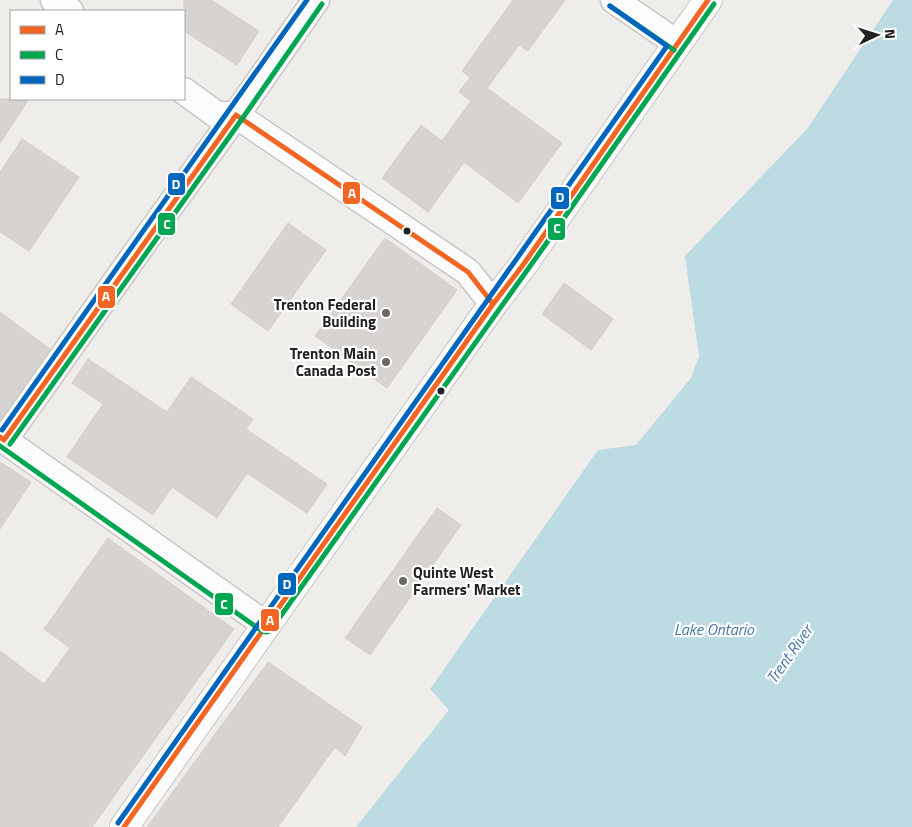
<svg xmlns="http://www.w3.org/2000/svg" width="912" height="827" font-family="'Titillium Web',sans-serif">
<rect width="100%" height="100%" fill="#efedea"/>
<path fill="#bddbe2" d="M893,0H912V827H356L449,710L430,689L598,450L636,445L691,378L699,356L685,256L807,129Z"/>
<path fill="#d6d3d1" stroke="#d2cfcb" d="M184,0H211L259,31L237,65L184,31Z
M513,0H565L528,51L519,45L487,88L562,143L518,203L464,162L428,212L382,178L421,125L442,141L471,101L459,92L470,78L462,71Z
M0,99H29L0,143Z
M22,139L79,177L29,251L0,232V172Z
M288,223L326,250L268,331L231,304Z
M385,238L457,290L387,388L315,336Z
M564,283L613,319L591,350L542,314Z
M0,312L50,349L0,420Z
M88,359L167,412L191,377L253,419L246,429L327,484L307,513L247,473L217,518L172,487L153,515L67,457L103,404L72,383Z
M0,462L31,482L0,529Z
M437,508L461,525L370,655L345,638Z
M108,538L234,629L92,827H0V651L44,684L70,648L44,629Z
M268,662L362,727L345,756L335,747L278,827H147Z"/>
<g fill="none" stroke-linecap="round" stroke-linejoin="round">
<defs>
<path id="minor" d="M54,0L70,11
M614,0L678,44
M184,91L217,115H236L468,272L493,304
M0,437L266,625
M4,440L149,235L236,115L316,0"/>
<path id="tertiary" d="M124,827L493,304L523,265L708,0"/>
</defs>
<use href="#minor" stroke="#c8c7c6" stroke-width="29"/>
<use href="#tertiary" stroke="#c8c7c6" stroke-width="30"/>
<use href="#minor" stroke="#fdfcfc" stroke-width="26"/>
<use href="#tertiary" stroke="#fdfcfc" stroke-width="28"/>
<defs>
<path id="bus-1" d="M0,437L4,440L236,115L468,272L493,304
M124,827L493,304L523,265L708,0"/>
<path id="bus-2" d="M610,6L674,50
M10,444L242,119L322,4
M0,446L262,631L266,632L270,631L543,248L714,4"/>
<path id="bus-3" d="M2,430L307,0
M118,823L667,46L610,6"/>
</defs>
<use href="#bus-1" stroke="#fff" stroke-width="9"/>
<use href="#bus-2" stroke="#fff" stroke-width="9"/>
<use href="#bus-3" stroke="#fff" stroke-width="9"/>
<use href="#bus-1" stroke="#f26522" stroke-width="5"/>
<use href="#bus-2" stroke="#00a651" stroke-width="5"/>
<use href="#bus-3" stroke="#0065bd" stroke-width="5"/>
</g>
<g fill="#212121" stroke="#fff" stroke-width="2">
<circle cx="407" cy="231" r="4.5"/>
<circle cx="441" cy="391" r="4.5"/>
</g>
<g fill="#696867" stroke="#fff" stroke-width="2">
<circle cx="386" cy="313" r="5"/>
<circle cx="386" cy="362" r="5"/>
<circle cx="403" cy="581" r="5"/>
</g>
<g text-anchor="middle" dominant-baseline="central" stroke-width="4.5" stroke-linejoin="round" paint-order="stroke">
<g font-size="15" font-weight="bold" fill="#212121" stroke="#fff" text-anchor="end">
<text x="376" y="304">Trenton Federal<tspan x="376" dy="17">Building</tspan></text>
<text x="376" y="353">Trenton Main<tspan x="376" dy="17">Canada Post</tspan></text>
<text x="413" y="572" text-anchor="start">Quinte West<tspan x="413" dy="17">Farmers' Market</tspan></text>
</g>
<g font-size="16" font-style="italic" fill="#4676a1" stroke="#fff">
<text x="714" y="629">Lake Ontario</text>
<text transform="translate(789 654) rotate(-55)">Trent River</text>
</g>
</g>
<g stroke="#fff" stroke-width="2">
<rect x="167" y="172" width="19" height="24" rx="5" fill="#0065bd"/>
<rect x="342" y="181" width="19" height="24" rx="5" fill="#f26522"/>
<rect x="550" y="186" width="20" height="24" rx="5" fill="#0065bd"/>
<rect x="157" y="212" width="19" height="24" rx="5" fill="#00a651"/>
<rect x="547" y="217" width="19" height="24" rx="5" fill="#00a651"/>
<rect x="97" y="285" width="19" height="24" rx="5" fill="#f26522"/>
<rect x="277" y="572" width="20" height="24" rx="5" fill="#0065bd"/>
<rect x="214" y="592" width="20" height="24" rx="5" fill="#00a651"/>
<rect x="260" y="608" width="20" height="24" rx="5" fill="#f26522"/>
</g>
<g font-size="14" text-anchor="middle" font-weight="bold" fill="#fff">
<text x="176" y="189">D</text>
<text x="352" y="198">A</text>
<text x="560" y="202">D</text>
<text x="167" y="229">C</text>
<text x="557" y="233">C</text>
<text x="106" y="301">A</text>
<text x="287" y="589">D</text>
<text x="224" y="609">C</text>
<text x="270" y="625">A</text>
</g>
<rect x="10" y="10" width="175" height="90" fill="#ffffff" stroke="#a6a6a6"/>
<rect x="20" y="26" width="25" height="8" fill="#f26522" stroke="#a6a6a6"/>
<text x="55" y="35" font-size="15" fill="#212121">A</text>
<rect x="20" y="51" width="25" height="8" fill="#00a651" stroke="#a6a6a6"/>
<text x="55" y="60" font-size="15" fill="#212121">C</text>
<rect x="20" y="76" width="25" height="8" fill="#0065bd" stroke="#a6a6a6"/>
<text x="55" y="85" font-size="15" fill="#212121">D</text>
<g transform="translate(877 35) rotate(86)" stroke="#ffffff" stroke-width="4" paint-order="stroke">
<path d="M0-4L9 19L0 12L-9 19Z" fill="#212121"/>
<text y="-8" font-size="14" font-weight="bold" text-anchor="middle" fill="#212121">N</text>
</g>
</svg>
